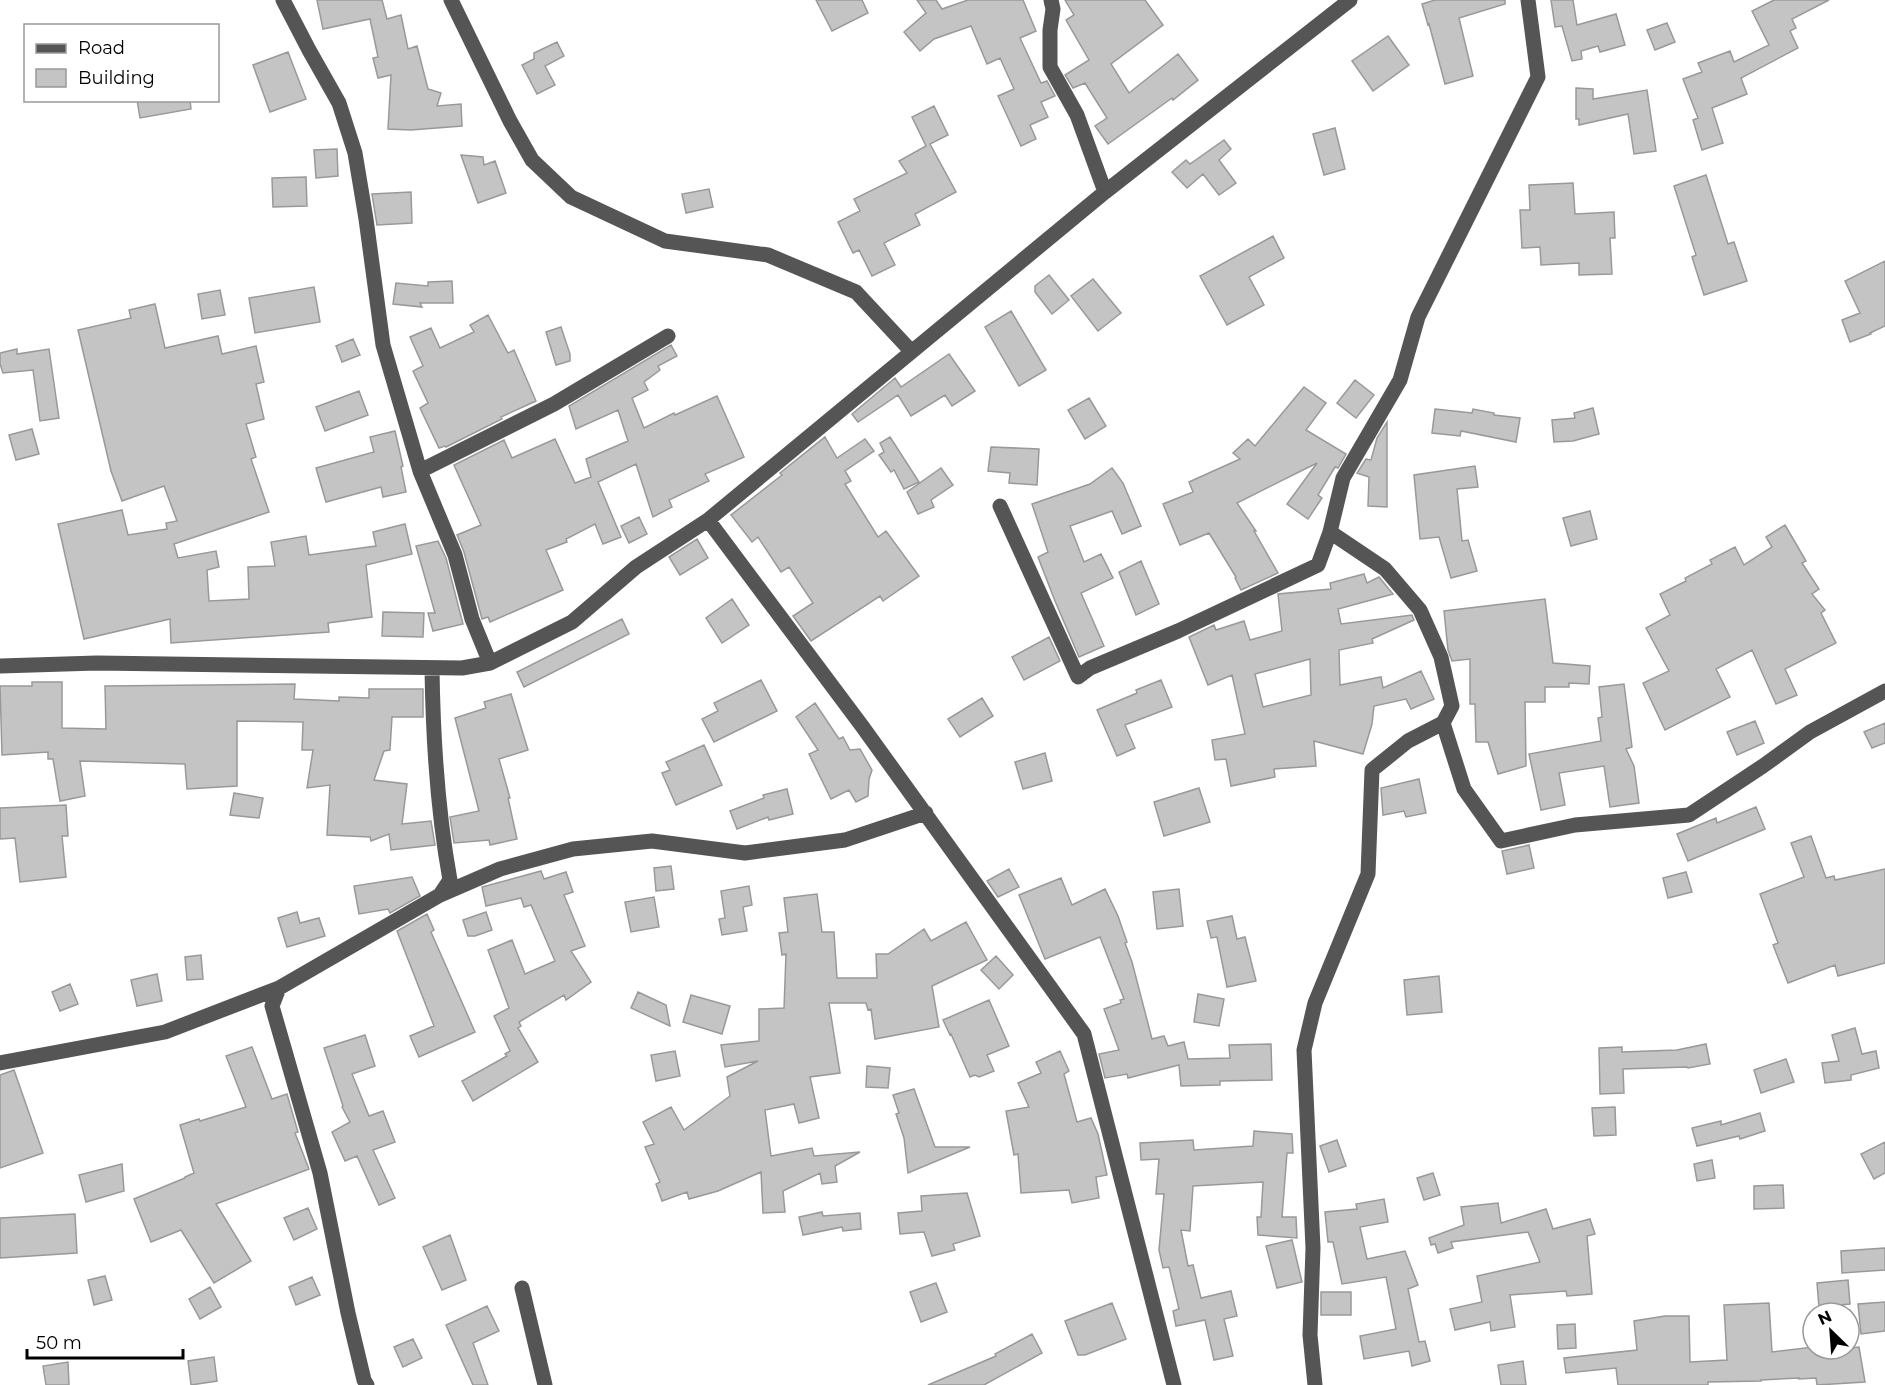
<svg xmlns="http://www.w3.org/2000/svg" width="1885" height="1385" font-family="Montserrat,sans-serif">
<rect width="100%" height="100%" fill="#fff"/>
<path fill="#c4c4c4" stroke="#999" stroke-width="1.5" fill-rule="evenodd" d="M317,0H382L387,19L401,15L408,49L417,46L428,89L441,93L437,106L461,104L462,126L411,130L388,129L391,75L378,78L373,58L378,57L370,19L323,29Z
M816,0H862L868,13L832,31Z
M917,0H936L942,9L968,0H1023L1036,31L1020,38L1041,83L1047,81L1055,96L1041,102L1048,117L1030,125L1036,139L1021,146L998,96L1014,89L1000,58L987,64L971,26L934,39L920,51L904,32L926,13Z
M1065,0H1145L1163,25L1111,64L1129,93L1178,54L1198,80L1173,100L1172,98L1108,144L1095,126L1107,118L1085,83L1073,88L1065,75L1089,60L1066,20L1074,15Z
M1435,0H1505V4L1459,18L1473,76L1445,84L1429,24L1428,25L1422,4Z
M1551,0H1573L1577,25L1616,14L1625,45L1600,52L1598,46L1581,51L1582,59L1572,61L1562,26L1555,27Z
M1774,0H1829L1792,19L1796,28L1790,31L1798,48L1741,78L1747,94L1712,108L1723,143L1702,150L1693,120L1698,118L1683,79L1702,72L1698,63L1730,51L1734,62L1769,45L1752,11Z
M1667,23L1675,42L1655,50L1647,30Z
M1388,36L1409,65L1373,91L1352,61Z
M557,42L564,56L545,66L555,85L537,94L522,65L534,59V53Z
M288,52L306,99L270,112L253,65Z
M1576,88L1593,89V99L1647,90L1656,151L1634,154L1628,114L1579,125V119H1576Z
M137,100H190L191,109L140,118Z
M934,106L948,135L930,144L956,192L915,214L920,225L884,243L895,265L872,276L859,250L853,253L838,222L860,211L854,199L907,173L899,161L926,146L912,117Z
M1335,128L1345,169L1324,175L1313,134Z
M1224,140L1231,149L1219,160L1236,183L1219,195L1203,174L1187,188L1172,172L1186,160L1190,164Z
M337,149L338,176L316,178L314,150Z
M461,155L483,157L484,165L495,161L506,193L478,203Z
M1706,175L1728,244L1734,242L1747,281L1704,295L1692,257L1696,255L1674,186Z
M306,177L307,206L273,207L272,178Z
M1573,183L1575,214L1614,212L1615,238H1610L1612,274L1579,275V263L1541,265L1540,247L1522,248L1520,210H1530L1529,185Z
M709,189L713,207L686,213L682,194Z
M411,192L412,223L377,225L372,194Z
M1273,236L1284,258L1249,277L1264,305L1227,325L1200,276Z
M1885,261V326L1870,333L1871,334L1850,342L1842,320L1860,313L1845,281Z
M1049,275L1069,300L1052,314L1035,292V286Z
M1093,279L1121,313L1098,331L1071,296Z
M452,281L453,303H420L422,307L393,304L396,283L428,286V282Z
M314,287L320,322L255,333L249,298Z
M220,290L225,315L202,319L198,294Z
M155,304L165,348L218,336L222,354L256,346L264,382L256,384L264,419L246,424L256,457L251,459L269,512L174,544L178,558L216,551L219,567L207,570L209,601L249,599L248,567L275,566L271,542L306,536L309,555L376,546L373,532L405,524L412,554L366,565L372,617L328,623L329,632L171,643L170,619L84,639L58,524L122,510L128,535L167,529L166,523L177,521L164,486L122,501L111,471L78,330L131,318L129,310Z
M1011,311L1046,370L1019,386L985,327Z
M488,315L508,353L514,350L536,401L501,417L502,419L446,447L445,446L439,448L420,408L428,403L413,371L423,366L410,337L431,328L440,348L474,332L470,325Z
M561,327L570,354V361L556,365L546,332Z
M353,339L360,355L342,362L336,346Z
M671,345L677,356L658,366L660,370L644,382L648,390L632,398L644,428L674,413L675,415L717,396L744,457L705,474L709,481L669,500L672,507L653,517L636,464L598,482L621,537L603,544L595,524L566,539L567,542L546,550L563,590L490,622L488,617L482,619L464,552L457,535L481,525L454,465L504,440L512,458L555,439L575,483L591,477L586,459L628,441L618,410L576,429L569,406Z
M17,349V354L49,349L59,418L40,421L33,370L3,373L0,364V353Z
M949,354L975,391L952,406L945,395L911,416L898,395L858,422L852,414L895,378L901,387Z
M1355,380L1374,395L1356,418L1337,403Z
M1304,387L1326,403L1306,430L1346,454L1338,468L1335,467L1318,495L1322,498L1308,519L1287,504L1317,463L1237,503L1256,531H1254L1278,573L1241,590L1235,578L1236,577L1209,533L1180,545L1163,504L1193,492L1189,482L1240,459L1233,453L1248,439L1255,446Z
M359,391L368,415L325,431L316,407Z
M1089,398L1106,426L1085,439L1068,410Z
M1593,408L1599,434L1573,441L1554,442L1552,420L1575,418L1574,413Z
M1435,409L1472,413L1473,409L1494,413V415L1520,418L1516,442L1461,431L1460,436L1432,433Z
M1387,422V507L1368,506L1369,477L1357,473L1366,459L1371,460L1377,438Z
M32,429L39,454L16,460L9,435Z
M395,431L403,466L401,467L406,492L383,497L381,487L326,502L316,468L374,452L370,437Z
M825,437L837,458L865,439L874,451L845,471L851,481L845,484L878,537L886,531L919,576L883,601L880,596L811,641L793,616L813,603L789,567L781,572L758,537L752,542L731,515L782,475L780,473Z
M890,437L919,482L904,489L894,470L891,472L879,455L884,452L880,443Z
M991,447L1039,449L1037,485L1009,483L1010,473L988,471Z
M1475,466L1478,487L1457,489L1462,541L1468,540L1477,571L1451,578L1439,537L1420,539L1414,475Z
M941,468L953,485L931,500L934,507L918,514L907,492Z
M1112,468L1123,483L1141,526L1122,534L1112,511L1070,526L1084,562L1101,554L1113,578L1081,593L1104,646L1079,657L1055,601L1038,557L1048,552L1032,504L1090,484Z
M1590,511L1597,539L1571,546L1563,518Z
M639,517L647,534L629,543L621,526Z
M1785,525L1806,561L1802,563L1819,589L1812,594L1825,610L1821,613L1836,643L1785,669L1797,695L1776,704L1752,650L1716,669L1730,697L1665,730L1643,683L1669,671L1646,628L1670,615L1660,594L1686,581L1685,578L1712,564L1710,560L1735,547L1744,565L1772,547L1766,537Z
M697,539L708,558L680,575L669,557Z
M438,541L446,558L463,624L433,631L428,613H435L416,546Z
M1141,561L1159,604L1136,615L1119,572Z
M1364,574L1367,583L1379,577L1393,594L1338,609L1341,624L1412,615L1414,620L1372,639L1373,643L1339,650L1340,685L1381,677L1383,688L1421,671L1434,699L1411,709L1406,699L1374,706L1372,724L1363,754L1314,741L1316,766L1274,769L1275,777L1231,786L1226,759L1215,760L1212,740L1245,734L1232,675L1208,685L1189,637L1214,625L1216,630L1244,621L1250,640L1282,631L1278,594L1331,589L1330,583ZM1310,659L1311,695L1263,707L1255,674Z
M732,599L749,625L722,643L706,618Z
M1545,599L1553,663L1590,666L1589,684L1569,683V687H1545V702H1525L1526,766L1498,774L1488,742H1476L1475,704H1470V659L1452,661L1448,650L1444,611Z
M383,612L424,613L423,637L382,636Z
M622,619L629,634L524,687L517,672Z
M1049,637L1060,661L1024,680L1012,657Z
M761,680L777,711L714,742L702,719L718,711L714,703Z
M1161,680L1172,707L1125,725L1135,748L1117,756L1097,710L1137,693L1136,690Z
M32,682H62V728L106,729L105,686L295,684L294,699L339,701V697L369,698V689H423V717H392L390,750L384,751L374,780L407,784L402,824L431,821L435,845L391,850L389,834L371,841L370,837L327,835L330,785L307,788L313,750H302L303,722L237,721V786L187,789L185,764L80,761L85,796L60,801L53,759H48V752L2,755L0,686H32Z
M1624,684L1632,747L1626,749L1634,766L1639,803L1610,807L1604,766L1559,773L1565,805L1541,810L1529,754L1601,741L1598,718L1602,717L1599,687Z
M511,694L528,750L499,759L510,798H508L517,839L490,845L489,840L454,843L450,817L479,811L455,718L486,708L484,702Z
M982,698L993,716L960,737L948,719Z
M815,703L839,739L843,737L850,750L860,749L872,770L869,779L868,796L856,802L849,790L831,799L809,754L818,750L796,717Z
M1755,721L1764,743L1737,755L1727,732Z
M1885,723V743L1872,748L1864,732Z
M704,745L722,785L676,805L662,773L670,770L666,762Z
M1045,753L1052,781L1023,789L1015,762Z
M1419,779L1426,813L1406,817L1404,811L1383,815L1381,788Z
M1199,788L1210,822L1164,836L1154,802Z
M787,789L793,814L769,820L768,817L737,829L730,811L764,798L763,795Z
M234,793L263,798L259,818L230,815Z
M66,805L68,836H62L66,877L20,882L15,838L0,839V808Z
M1756,807L1765,829L1688,861L1677,834L1716,818L1717,823Z
M1811,836L1826,878L1834,876L1835,880L1885,869V963L1838,976L1835,965L1788,983L1773,945L1778,943L1760,894L1804,877L1791,843Z
M1529,845L1534,868L1507,874L1502,851Z
M671,866L674,889L656,891L654,868Z
M1009,869L1019,887L998,897L987,881Z
M541,871L544,879L566,872L573,892L564,895L585,946L571,951L591,982L566,1000L564,995L519,1022L521,1026L518,1028L538,1062L473,1101L462,1081L507,1056L505,1054L510,1051L494,1016L509,1008L488,950L512,940L525,974L555,961L531,905L524,907L521,898L486,906L482,887Z
M1686,872L1692,892L1668,898L1663,878Z
M412,877L420,896L390,913L388,909L359,914L354,886Z
M1061,878L1072,905L1105,889L1118,916L1127,942L1125,943L1132,962L1152,1039L1164,1036L1168,1046L1184,1042L1188,1059L1230,1058L1229,1045L1271,1044L1272,1080L1220,1081V1085L1181,1086L1179,1065L1128,1078L1127,1074L1105,1078L1099,1054L1119,1050L1104,1009L1121,1003L1120,1000L1124,999L1100,937L1045,959L1019,895Z
M749,886L752,905L743,907L747,931L722,935L719,919L725,918L721,891Z
M1179,889L1183,926L1157,929L1153,892Z
M817,894L822,932H834L837,978H877L876,954H888L924,929L931,941L966,922L987,960L932,986L939,1027L875,1039L871,1009L868,1010L866,1003H829L840,1073L810,1077L819,1118L799,1123L794,1104L765,1110L771,1156L812,1148L814,1156L860,1152L835,1166L837,1182L822,1184L820,1173L783,1191L785,1212L763,1213L761,1172L718,1191L689,1199L687,1192L662,1201L656,1184L660,1182L645,1147L654,1144L643,1122L671,1107L684,1130L730,1096L727,1077L758,1061L725,1067L721,1045L759,1041V1009L784,1008L786,954L782,955L779,933L788,932L784,898Z
M654,897L659,927L631,932L625,902Z
M297,912L300,923L319,918L325,936L287,947L278,918Z
M486,912L492,930L475,936H468L463,920Z
M427,914L434,930L431,932L475,1032L419,1057L410,1036L434,1026L397,931Z
M1232,916L1237,939L1245,937L1256,981L1227,987L1217,937L1211,938L1207,921Z
M201,955L203,979L187,980L185,957Z
M996,956L1013,975L999,989L981,970Z
M157,974L162,1001L137,1006L131,980Z
M1439,976L1442,1012L1407,1015L1404,980Z
M70,984L78,1004L60,1011L52,992Z
M638,992L666,1005L670,1026L631,1008Z
M1198,994L1224,999L1219,1026L1194,1022Z
M691,995L730,1006L722,1034L683,1022Z
M989,1000L1009,1046L987,1055L994,1071L979,1077L975,1075L970,1077L951,1034L950,1035L943,1020Z
M1855,1028L1862,1054L1876,1051L1879,1068L1851,1075V1080L1825,1083L1822,1063L1839,1061L1832,1035Z
M365,1035L375,1066L352,1074L369,1116L383,1111L395,1142L373,1150L395,1198L379,1205L357,1156L345,1161L332,1132L350,1122L342,1107L343,1106L324,1048Z
M1706,1044L1710,1064L1688,1068L1687,1067L1623,1069L1624,1093L1600,1094L1599,1048L1622,1047V1052L1677,1050Z
M252,1047L272,1099L287,1094L298,1132L295,1133L309,1169L216,1204L251,1261L214,1283L181,1230L151,1242L134,1199L185,1178V1177L194,1173L180,1125L199,1119L200,1121L246,1107L226,1056Z
M675,1051L680,1076L656,1081L651,1055Z
M1060,1051L1069,1071L1064,1074L1077,1122L1091,1118L1098,1134L1107,1175L1096,1177L1099,1198L1072,1203L1069,1190L1021,1193L1018,1154L1014,1155L1006,1111L1029,1107L1018,1083L1041,1073L1036,1062Z
M1786,1059L1794,1082L1761,1093L1754,1070Z
M867,1066L890,1068L888,1088L866,1087Z
M14,1070L43,1153L0,1168V1075Z
M914,1089L935,1147H970L908,1173L904,1138L896,1114L899,1113L893,1095Z
M1615,1107L1616,1135L1594,1136L1592,1108Z
M1760,1113L1765,1131L1740,1139L1739,1136L1697,1146L1692,1128L1721,1121V1125Z
M1254,1131L1292,1134L1293,1153H1287L1282,1217H1296L1297,1238L1258,1235L1257,1217H1261L1263,1182L1193,1186L1190,1231L1181,1230L1188,1266L1193,1265L1201,1298L1231,1291L1237,1316L1224,1319L1233,1356L1214,1360L1205,1320L1176,1326L1173,1311L1179,1309L1169,1267L1163,1268L1159,1250L1164,1194H1156L1159,1159L1141,1160L1140,1143L1193,1140L1194,1150L1253,1146Z
M1337,1140L1346,1166L1329,1172L1320,1146Z
M1885,1142V1173L1874,1179L1861,1154Z
M1712,1160L1715,1178L1697,1181L1694,1164Z
M122,1164L124,1191L86,1202L79,1175Z
M1433,1173L1440,1195L1424,1200L1417,1178Z
M1783,1185L1784,1208L1754,1209V1186Z
M967,1193L980,1236L953,1244L955,1250L932,1256L924,1232L900,1234L898,1213L922,1211L921,1196Z
M1384,1199L1388,1222L1360,1227L1367,1259L1405,1251L1418,1285L1408,1289L1419,1342L1425,1341L1430,1361L1412,1366L1409,1351L1364,1359L1360,1336L1396,1329L1386,1277L1342,1284L1333,1242H1328L1325,1212L1357,1209L1356,1204Z
M1498,1203L1501,1223L1546,1209L1553,1229L1590,1219L1595,1234L1587,1236L1592,1294L1567,1296L1566,1291L1510,1295L1515,1327L1491,1331L1490,1322L1455,1330L1450,1309L1482,1302L1477,1276L1540,1262L1528,1232L1451,1242L1453,1248L1438,1253L1435,1244L1431,1245L1429,1238L1464,1225L1461,1207Z
M308,1208L317,1229L294,1240L284,1218Z
M822,1212L823,1216L860,1213L861,1229L843,1231L842,1227L803,1235L799,1217Z
M75,1214L77,1253L0,1258V1218Z
M450,1235L466,1280L442,1290L423,1247Z
M1292,1240L1302,1282L1277,1288L1266,1246Z
M1885,1248V1270L1842,1273L1841,1251Z
M105,1276L112,1300L94,1305L88,1280Z
M312,1277L320,1295L296,1305L289,1287Z
M1848,1280L1850,1304L1819,1307L1817,1283Z
M936,1283L947,1312L921,1322L910,1292Z
M210,1287L221,1307L200,1319L189,1299Z
M1321,1292H1351V1315H1321Z
M1885,1302V1331L1861,1334L1858,1304Z
M1112,1303L1126,1339L1085,1355H1078L1065,1321Z
M1769,1303L1772,1352L1813,1347V1352L1859,1347L1865,1382L1817,1385L1816,1378L1799,1379V1378L1761,1380V1381L1708,1382V1385H1618L1616,1368L1566,1373L1564,1358L1637,1350L1634,1321L1665,1316H1689L1690,1362L1727,1360L1724,1305Z
M487,1306L499,1331L473,1343L488,1385H473L446,1325Z
M1575,1324L1576,1348L1558,1349L1557,1325Z
M1032,1334L1042,1353L984,1385H928L996,1356L995,1354Z
M413,1339L422,1358L403,1367L394,1347Z
M214,1357L217,1381L191,1385L188,1361Z
M1523,1361L1526,1385H1501L1498,1365Z
M68,1362L69,1385H46L43,1366Z"/>
<g fill="none" stroke-linecap="round" stroke-linejoin="round">
<path stroke="#555" stroke-width="15" d="M283,0L309,50L339,103L355,153L366,219L383,345L420,471L455,555L472,619L490,663
M451,0L510,121L532,160L571,197L665,241L768,255L856,292L911,351
M1051,0L1053,9L1050,30V67L1077,115L1105,192
M420,471L554,404L668,336
M1000,506L1078,677L1090,668L1178,631L1318,565L1330,532
M708,520L862,726L1084,1034L1174,1385
M0,666L97,663L462,668L490,663L572,622L636,567L708,520L1105,192L1350,0
M1443,723L1464,789L1501,841L1575,825L1689,815L1763,766L1810,732L1885,691
M440,895L500,869L573,849L652,841L745,853L845,840L926,813
M0,1063L165,1032L279,988
M522,1288L545,1385
M367,1385L364,1380L348,1313L320,1173L272,1006L279,988L440,895L450,880C437,809 433,740 432,668
M1315,1385L1310,1335L1313,1248L1304,1050L1315,1003L1368,874L1372,770L1408,741L1443,723L1452,706L1441,657L1420,610L1385,569L1330,532L1343,478L1400,380L1418,317L1538,77L1528,0"/>
</g>
<rect x="24" y="24" width="195" height="78" fill="#ffffff" stroke="#999999" stroke-width="1.5"/>
<rect x="36" y="44" width="30" height="9" fill="#555555" stroke="#999999" stroke-width="1.5"/>
<text x="78" y="54" font-size="18" fill="#000000">Road</text>
<rect x="36" y="69" width="30" height="18" fill="#c4c4c4" stroke="#999999" stroke-width="1.5"/>
<text x="78" y="84" font-size="18" fill="#000000">Building</text>
<g transform="translate(1831 1331) rotate(335)"><circle r="28" fill="#ffffff" stroke="#999999" stroke-width="1.5"/>
<path d="M0-4.5L10 22L0 15L-10 22Z" fill="#000000"/>
<text y="-9" font-size="16" font-weight="bold" text-anchor="middle" fill="#000000">N</text>
</g>
<path d="M27 1349v9h156v-9" fill="none" stroke="#000000" stroke-width="3"/>
<text x="36" y="1349" font-size="18" fill="#000000" stroke="#ffffff" stroke-width="4.5" paint-order="stroke">50 m</text>
</svg>
